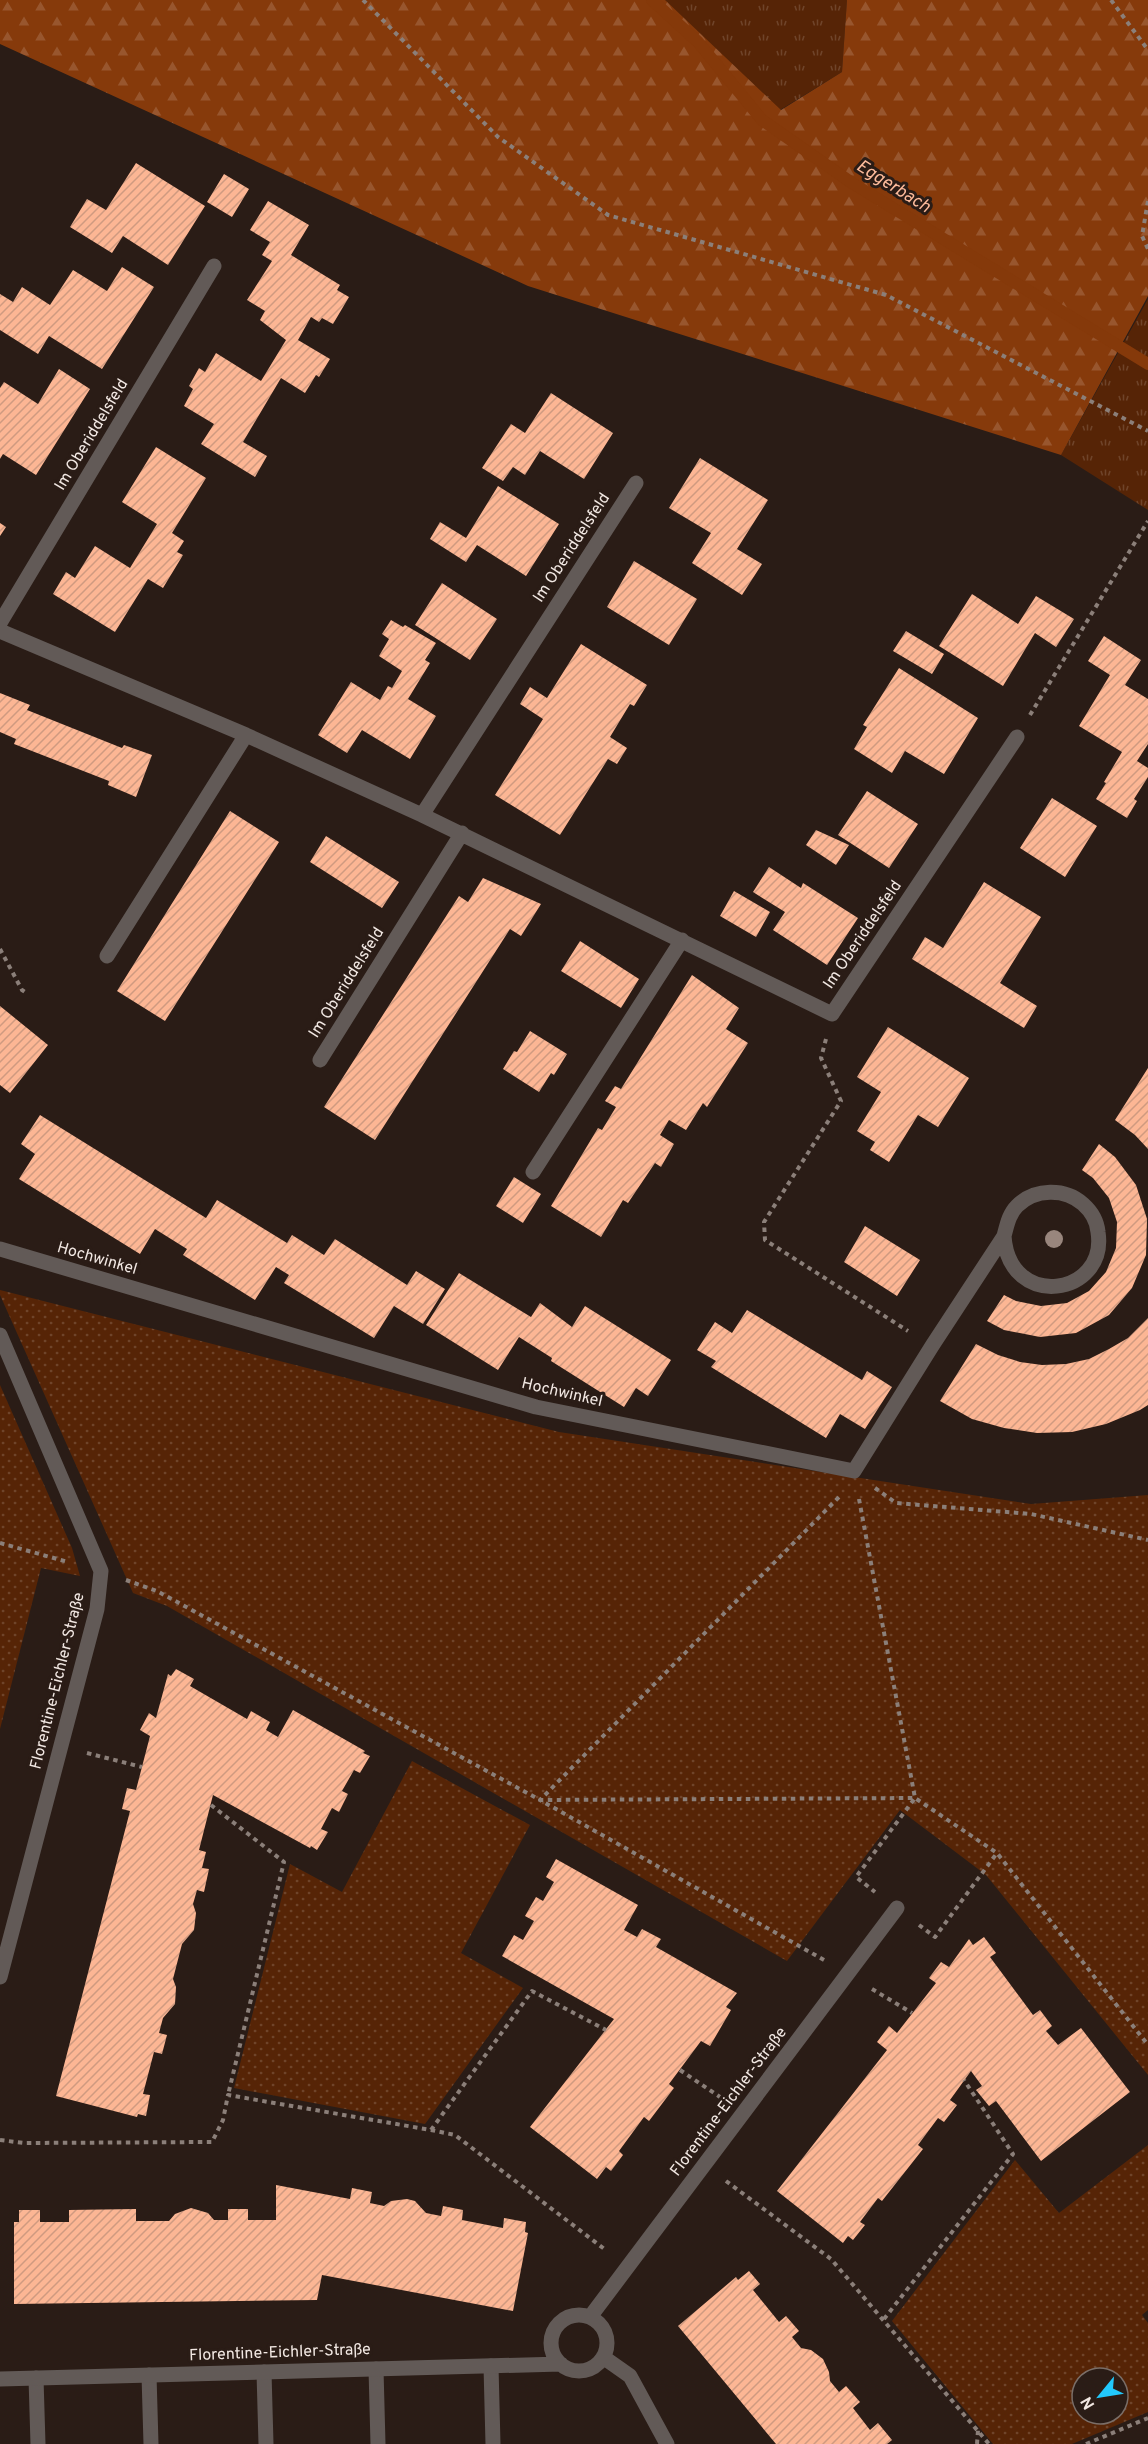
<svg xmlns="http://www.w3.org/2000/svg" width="1148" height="2444" font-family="Overpass,sans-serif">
<defs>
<pattern id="grass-tufts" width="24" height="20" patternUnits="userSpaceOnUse" patternTransform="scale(1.5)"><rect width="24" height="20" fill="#562406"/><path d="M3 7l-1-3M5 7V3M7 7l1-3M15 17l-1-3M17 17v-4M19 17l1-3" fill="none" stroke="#6f442a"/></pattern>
<pattern id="forest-firs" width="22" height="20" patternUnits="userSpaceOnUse" patternTransform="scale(1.5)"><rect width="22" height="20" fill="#863a0b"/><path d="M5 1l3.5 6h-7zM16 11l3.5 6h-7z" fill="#98562e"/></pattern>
<pattern id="park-dots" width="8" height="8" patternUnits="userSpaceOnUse" patternTransform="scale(1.5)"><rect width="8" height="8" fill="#562406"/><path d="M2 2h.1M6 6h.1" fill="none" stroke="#6f442a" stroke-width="1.8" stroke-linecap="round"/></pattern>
<pattern id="building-hatch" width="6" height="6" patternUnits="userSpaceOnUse" patternTransform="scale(1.5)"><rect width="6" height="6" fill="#fcb694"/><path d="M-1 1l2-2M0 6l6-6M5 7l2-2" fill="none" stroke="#cf9a80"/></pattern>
</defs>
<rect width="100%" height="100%" fill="#2a1c16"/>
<path fill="url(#grass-tufts)" d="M662,0H847L842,72L780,110Z
M1148,299V510L1061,455Z"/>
<path fill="url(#forest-firs)" d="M0,0H665L781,110L842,72L847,0H1148V296L1061,455L528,286L0,44Z"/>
<path fill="url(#park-dots)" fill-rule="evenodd" d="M0,1290L559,1432L1031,1504L1148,1495V2075L986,1875L900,1810L787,1961L167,1606L133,1593L0,1295Z
M0,1385L72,1548L80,1576L41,1568L0,1729Z
M412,1761L530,1825L461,1953L523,1988L425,2124L234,2088L290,1864L342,1892Z
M1148,2145V2310L1142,2315L1148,2323V2412L1072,2444H993L892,2321L1015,2160L1059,2213ZM1082,2378H1118V2414H1082Z"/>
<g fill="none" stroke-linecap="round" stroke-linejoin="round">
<path stroke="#85390a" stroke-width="12" d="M652,0L698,42L762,120L852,183L1148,364"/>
</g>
<path fill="url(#building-hatch)" d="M136,163L205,206L168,265L123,236L112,253L70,227L87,199L106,210Z
M224,174L249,189L232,217L207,202Z
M268,201L309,225L291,255L340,285L337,290L349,297L333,324L322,318L319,322L311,317L298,340L330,359L319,377L316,375L305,393L281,378L243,442L267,456L255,477L201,444L214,424L184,406L193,389L189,386L199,368L205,372L216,353L261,381L286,340L260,320L265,311L247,300L272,261L262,255L270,242L250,230Z
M122,267L154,287L102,369L49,336L38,354L0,330V294L13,302L22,287L50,305L73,270L107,291Z
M59,369L90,389L36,475L3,454L0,459V388L4,382L38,404Z
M551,393L613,433L584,479L540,451L525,475L513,467L503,481L482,468L511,424L525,433Z
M156,447L206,478L172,533L184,541L177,552L183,555L163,588L148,579L115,632L53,594L66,572L75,578L95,546L130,568L157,524L122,502Z
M700,458L768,500L737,549L762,564L742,595L692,563L711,533L669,508Z
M498,486L559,524L526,576L477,545L466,562L430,539L440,522L466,538Z
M0,523L6,527L0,536Z
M634,561L697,599L669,645L607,607Z
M442,583L497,619L470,660L415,625Z
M972,594L1018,624L1036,596L1074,619L1056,647L1035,633L1003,686L939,646Z
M391,620L403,627L405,625L436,643L425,660L430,663L408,699L436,716L410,759L362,730L347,753L318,735L351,682L380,700L388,686L392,688L402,671L379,656L389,639L382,634Z
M906,631L944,654L932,674L893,651Z
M1104,636L1141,660L1125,685L1148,699V744L1137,761L1148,768V777L1134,799L1137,801L1127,818L1096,799L1106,783L1104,782L1122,752L1079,726L1110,675L1088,661Z
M581,644L647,685L634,706L630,704L610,737L627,748L617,764L608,759L560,835L495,795L543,719L520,704L530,687L547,698Z
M899,668L978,718L944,774L905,751L892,773L854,749L867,727L863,725Z
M0,693L30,705L27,710L122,748L124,745L152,755L136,797L108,785L109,781L14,744L16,739L0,732Z
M867,791L918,824L889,868L838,835Z
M1052,798L1097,826L1065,877L1020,848Z
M230,811L279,842L165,1021L117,991Z
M816,830L849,845L836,865L806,845Z
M326,836L399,882L382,908L310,862Z
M769,867L801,888L803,883L858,918L827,965L773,930L785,912L753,892Z
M483,878L541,904L521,936L510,929L375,1140L324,1107L459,896L468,902Z
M984,882L1041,917L1000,983L1037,1006L1024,1028L912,959L925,937L943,948Z
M734,891L770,912L756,937L720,916Z
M580,941L639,979L621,1008L561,971Z
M692,975L739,1008L726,1029L748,1043L707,1107L703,1103L686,1130L669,1120L660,1135L674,1144L661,1167L655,1163L628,1203L623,1200L601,1237L551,1206L598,1128L602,1130L616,1107L605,1101L615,1086L621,1089Z
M0,1006L48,1045L10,1093L0,1085Z
M888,1027L969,1078L938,1127L918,1115L889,1162L870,1150L875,1142L857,1131L881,1092L857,1077Z
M530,1031L567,1054L554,1075L551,1073L539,1092L503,1069L514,1051L517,1052Z
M1148,1068V1149L1135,1135L1115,1120Z
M40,1115L206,1218L217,1200L287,1243L292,1235L324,1255L335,1239L407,1285L416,1271L445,1289L423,1324L394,1306L374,1338L284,1283L289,1275L276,1267L255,1300L183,1255L187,1249L155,1229L140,1254L19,1179L35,1154L21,1144Z
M1099,1144L1115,1157L1136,1185L1147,1219L1146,1255L1132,1288L1109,1315L1076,1333L1040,1337L1004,1330L987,1321L1004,1295L1016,1301L1041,1306L1067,1303L1089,1291L1106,1272L1116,1248L1117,1222L1109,1198L1093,1178L1082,1170Z
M514,1177L541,1194L523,1223L496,1206Z
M865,1226L920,1260L897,1296L844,1262Z
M459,1273L531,1317L540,1303L572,1327L585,1306L671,1360L648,1396L636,1388L624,1407L551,1361L552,1358L519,1337L498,1370L426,1325Z
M747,1310L862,1380L867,1371L892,1387L865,1429L840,1414L826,1438L711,1367L716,1361L697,1350L715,1322L732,1333Z
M1148,1318V1405L1140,1410L1106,1424L1072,1432L1037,1433L1004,1428L972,1419L940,1401L976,1344L998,1355L1020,1362L1042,1365L1066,1364L1089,1359L1109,1349L1128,1338Z
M176,1669L194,1679L190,1686L247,1719L251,1711L270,1722L266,1730L278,1737L293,1710L365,1751L363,1753L370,1756L360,1773L354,1770L342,1791L348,1794L339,1812L332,1808L321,1829L328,1832L317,1850L311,1846L310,1848L213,1795L199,1850L206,1852L202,1868L209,1869L204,1892L197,1890L193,1904L196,1913L194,1930L182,1944L173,1979L176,1987L175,2004L163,2018L159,2033L167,2035L162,2054L154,2052L143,2094L150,2095L146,2116L138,2114L137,2117L56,2096L130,1811L122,1809L127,1788L136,1790L150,1736L140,1730L149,1713L156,1718L168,1674L171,1676Z
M556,1859L638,1905L624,1930L637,1937L642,1929L661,1939L656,1947L737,1993L726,2007L731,2010L710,2046L701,2041L669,2084L674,2088L649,2121L644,2117L619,2151L623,2155L611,2171L606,2167L597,2179L530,2127L614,2019L502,1956L514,1935L523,1940L534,1921L525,1916L536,1897L543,1901L554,1882L546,1877Z
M984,1937L996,1953L990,1957L1033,2015L1040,2010L1052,2026L1046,2031L1058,2045L1081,2028L1130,2092L1041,2161L996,2101L989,2106L976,2090L982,2086L971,2071L950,2100L957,2105L944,2122L938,2118L918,2145L923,2149L882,2201L878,2198L860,2222L865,2225L853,2240L848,2236L843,2243L777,2191L887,2050L877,2042L889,2026L897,2033L936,1983L929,1978L941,1962L949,1967L969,1939L973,1945Z
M276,2185L350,2199L352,2188L372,2192L370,2203L384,2206L391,2201L407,2199L415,2201L426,2213L441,2216L443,2206L463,2210L462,2220L503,2228L504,2218L526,2222L525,2232L528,2233L513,2311L322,2275L317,2300L14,2304V2222H19V2210H40V2222H69V2210L136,2209V2221H169L175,2214L191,2208L208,2213L214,2220H228V2209H248V2220H276Z
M749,2271L760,2284L753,2290L779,2322L786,2316L799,2331L792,2337L801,2348L811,2350L823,2359L829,2372L830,2381L839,2392L846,2386L860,2402L853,2408L870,2430L878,2423L892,2440L887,2444H776L678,2326L736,2277L738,2280Z"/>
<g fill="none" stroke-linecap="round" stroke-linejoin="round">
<path stroke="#8b7f79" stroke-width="4" stroke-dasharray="4.5 4.5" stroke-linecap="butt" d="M363,0L498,137L608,215L886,295L1148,431
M1111,0L1148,50
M1148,201L1142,236L1148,249
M1030,715L1148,521
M0,949L22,990L28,994
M826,1039L821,1058L841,1101L764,1222L765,1240L908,1331
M875,1488L896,1503L1031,1514L1148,1540
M859,1499L915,1798L856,1877L875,1892
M0,1543L68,1562
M126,1580L157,1591L540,1800L915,1798L997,1853L1148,2045
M87,1753L142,1767
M211,1805L284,1862L228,2095
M919,1925L935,1937L997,1853
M824,1960L540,1800L840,1496
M872,1989L912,2013
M680,2070L720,2097
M431,2130L532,1991L606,2030
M0,2140L24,2143L212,2142L223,2120L228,2095L431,2130L455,2135L607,2251
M726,2181L831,2259L989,2444
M884,2319L1013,2154L964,2080
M977,2444L978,2430
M1086,2444L1148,2418"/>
<path stroke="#625a57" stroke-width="15" d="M491,2366L493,2444
M376,2369L378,2444
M264,2372L266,2444
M149,2375L151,2444
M36,2378L38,2444"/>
<path stroke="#625a57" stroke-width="15" d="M0,623L214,266
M0,631L246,735L422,815L832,1014L1017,737
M422,815L636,483
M107,956L246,735
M320,1060L462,833
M533,1172L682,940
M0,1249L536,1407L854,1471L932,1346L1004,1236C1007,1225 1009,1214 1017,1206C1035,1188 1065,1188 1083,1204C1092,1212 1097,1221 1098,1232C1108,1296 1009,1311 1004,1236
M0,1335L101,1571L97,1609L0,1977
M551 2343a28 28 0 1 1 56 0a28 28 0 1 1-56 0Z
M590,2317L897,1908
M603,2357L630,2376L667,2444
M0,2379L561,2364"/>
</g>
<circle fill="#99867d" cx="1054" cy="1239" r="9"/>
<g text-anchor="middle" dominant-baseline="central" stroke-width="6" stroke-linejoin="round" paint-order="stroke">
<g font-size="16" fill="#f2e8e3" stroke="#2a1c16">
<text transform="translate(92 435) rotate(-59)">Im Oberiddelsfeld</text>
<text transform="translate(572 548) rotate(-57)">Im Oberiddelsfeld</text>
<text transform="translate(863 935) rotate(-56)">Im Oberiddelsfeld</text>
<text transform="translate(347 983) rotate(-58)">Im Oberiddelsfeld</text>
<text transform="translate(97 1259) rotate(16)">Hochwinkel</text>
<text transform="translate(562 1393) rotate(13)">Hochwinkel</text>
<text transform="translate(58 1681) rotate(-76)">Florentine-Eichler-Straße</text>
<text transform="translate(729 2102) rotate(-53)">Florentine-Eichler-Straße</text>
<text transform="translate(280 2353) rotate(-2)">Florentine-Eichler-Straße</text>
</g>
<g font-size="18" font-style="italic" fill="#fdbb9b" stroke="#2a1c16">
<text transform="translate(893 187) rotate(32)">Eggerbach</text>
</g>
</g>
<g transform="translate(1100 2396) rotate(240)"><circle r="28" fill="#2a1c16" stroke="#7a6e68" stroke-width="1.5"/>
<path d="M0-4.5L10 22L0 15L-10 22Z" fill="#22c9fd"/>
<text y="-9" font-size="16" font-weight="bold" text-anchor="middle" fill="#f2e8e3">N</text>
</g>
</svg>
